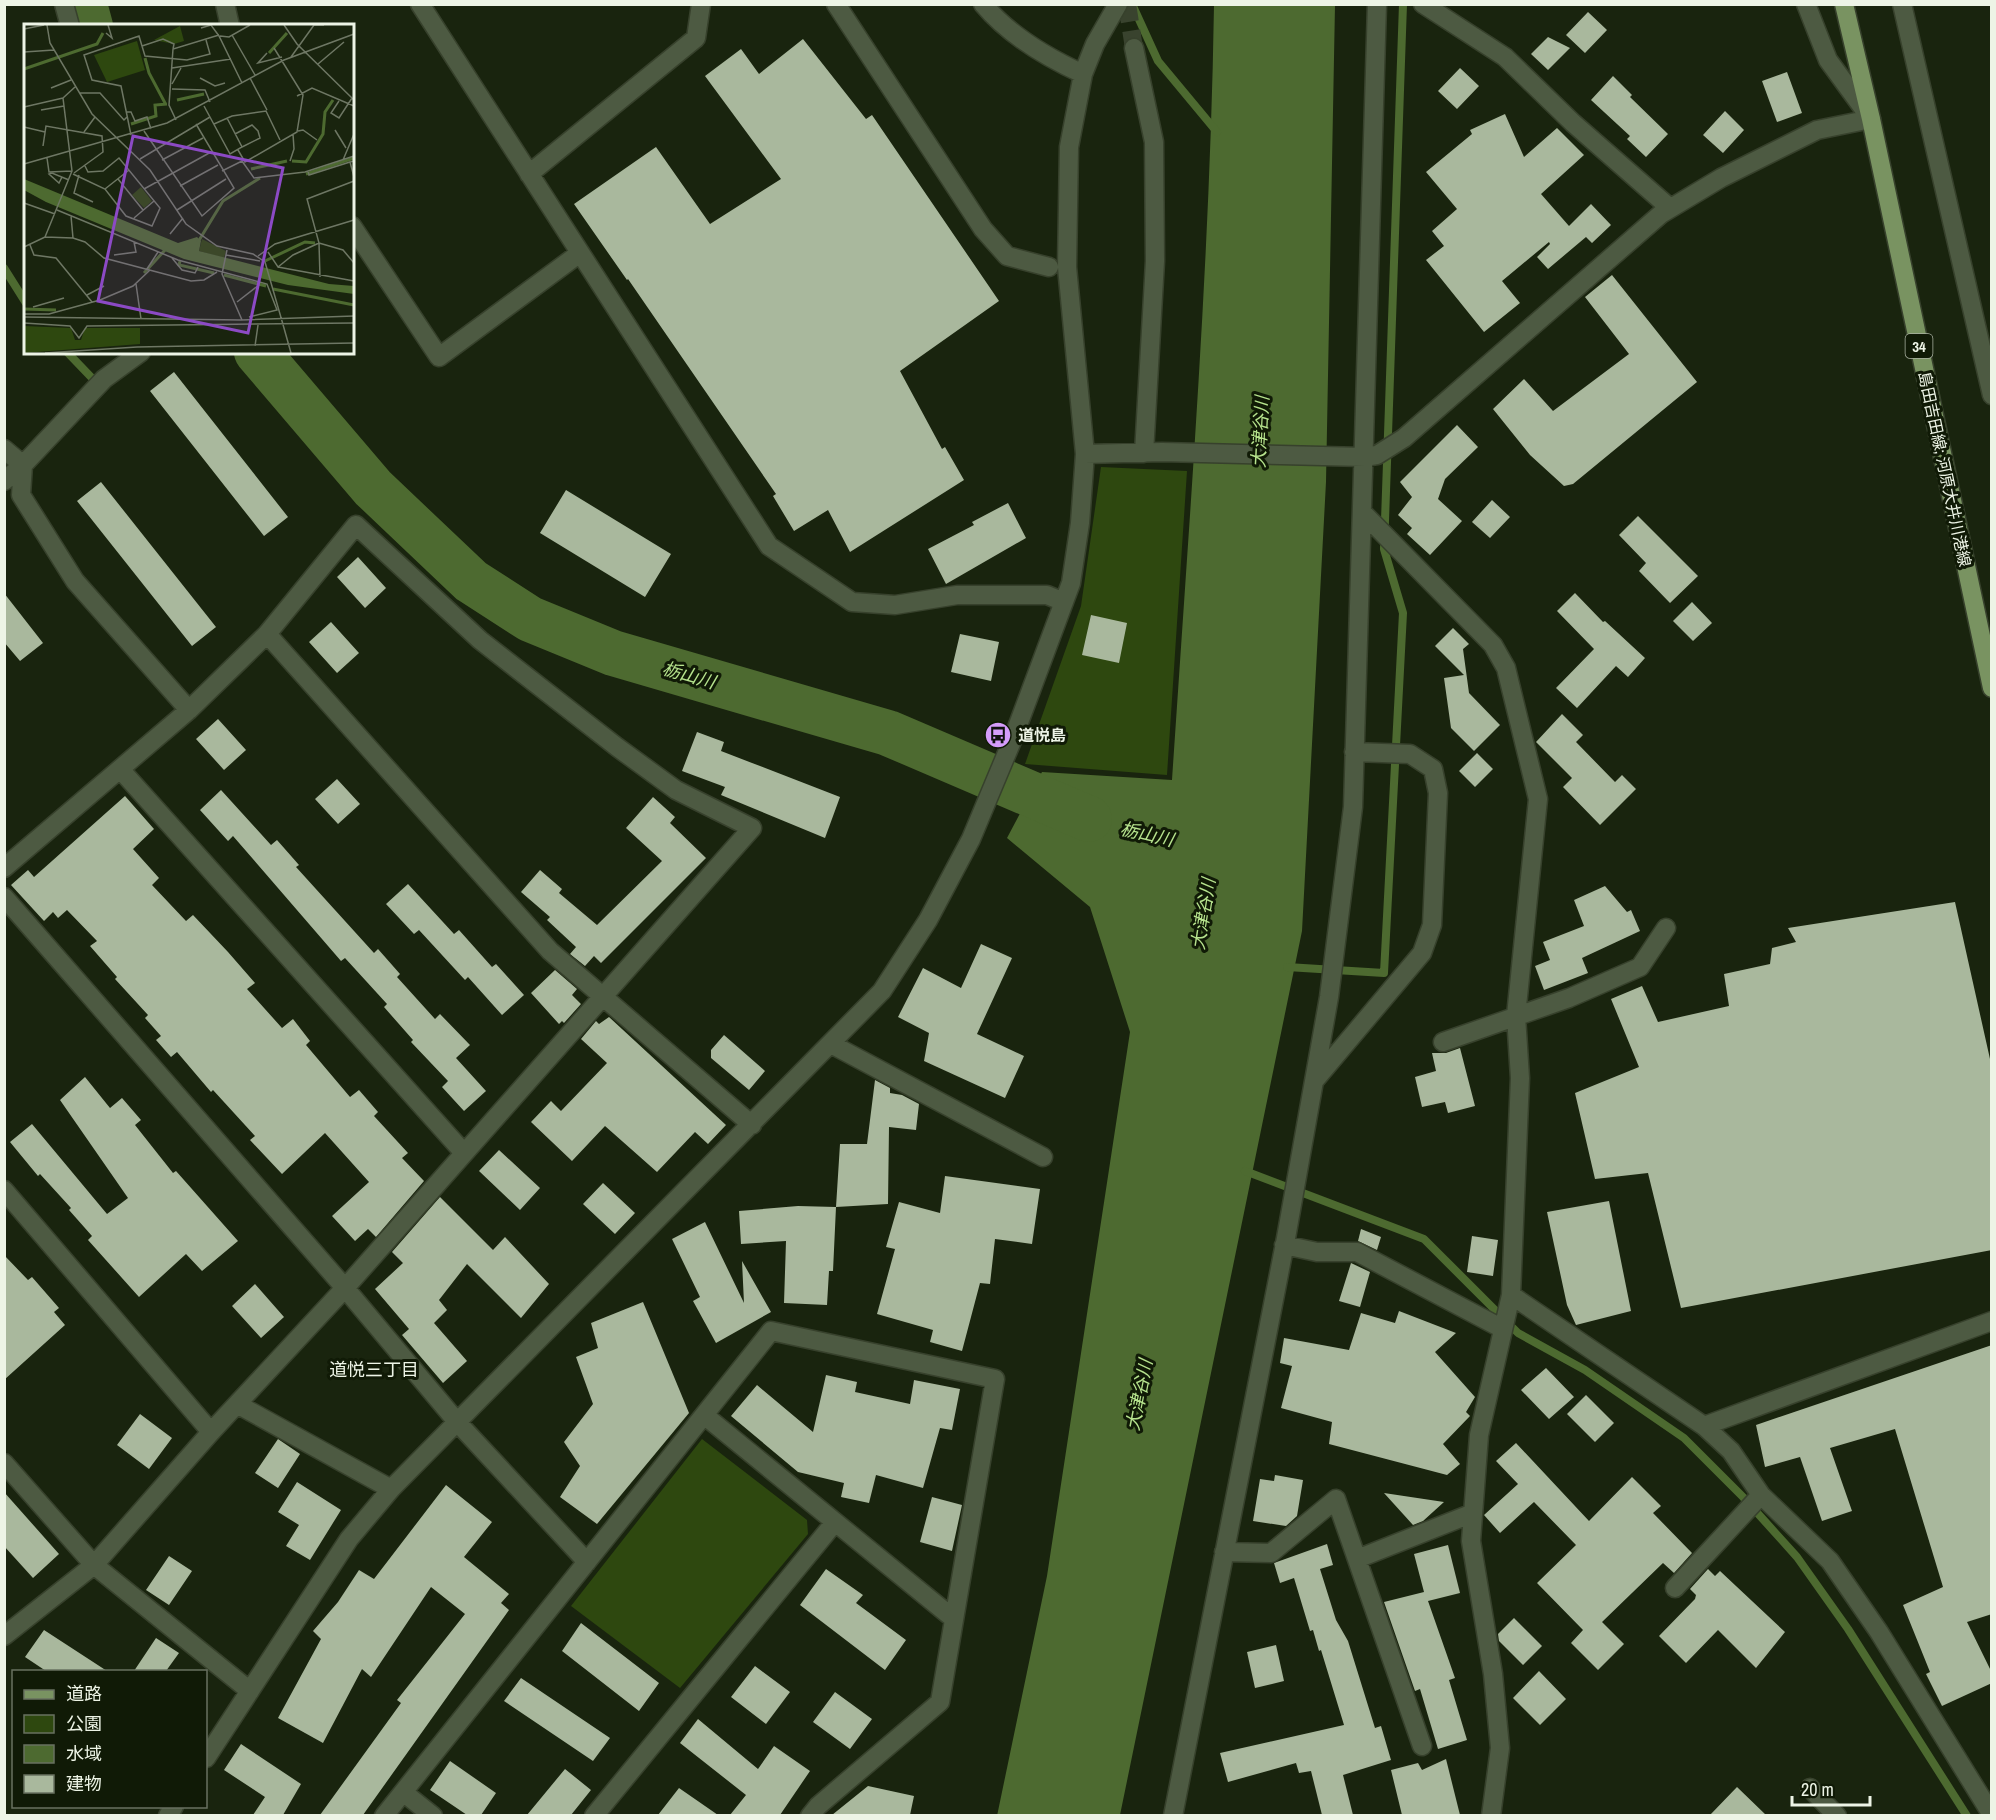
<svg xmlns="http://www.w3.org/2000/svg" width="1996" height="1820" font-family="'Archivo Narrow','Noto Sans JP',sans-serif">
<rect width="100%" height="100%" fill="#19240e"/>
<path fill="#2e480f" d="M1101,467L1187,471L1167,775L1025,764L1081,606Z
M702,1439L807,1520L808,1534L680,1688L571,1606Z"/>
<path fill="#4d6a30" d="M1214,5H1335L1326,482L1302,931L1120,1815L997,1816L1047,1576L1130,1032L1090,907L1007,838L1042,772L1172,780C1189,522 1210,263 1214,5Z"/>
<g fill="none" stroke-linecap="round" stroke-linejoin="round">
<path stroke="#4d6a30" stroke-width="8" d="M1132,4L1158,61L1217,132
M4,268L26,303
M67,352L91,377
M1287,967L1384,973L1403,613L1384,549L1403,4
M1245,1171L1424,1239L1518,1333L1585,1370L1684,1438L1743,1497L1797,1557L1848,1629L1967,1816"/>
<path stroke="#4d6a30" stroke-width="46" d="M84,4L90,26
M257,352L373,488L471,581L530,619L613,653L888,733L1089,819"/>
</g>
<path fill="#a9b89d" d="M1588,12L1607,30L1585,53L1566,35Z
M1548,37L1570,48L1548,70L1531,54Z
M803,39L866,119L872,115L999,301L900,371L942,449L945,447L964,480L850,552L828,510L794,531L773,496L776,494L628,279L627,280L574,204L656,147L710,224L781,179L705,76L741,49L759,74Z
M1460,68L1479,86L1457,109L1438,91Z
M1787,72L1802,113L1777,122L1762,81Z
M1613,76L1632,95L1630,97L1668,134L1646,157L1627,139L1630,136L1591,100Z
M1725,111L1744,130L1723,153L1703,135Z
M1505,114L1524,157L1557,128L1584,155L1541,194L1569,226L1591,204L1611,225L1592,243L1586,237L1548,269L1537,257L1550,244L1549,242L1502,281L1520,303L1484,332L1426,260L1444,246L1432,231L1457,209L1426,172L1472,134L1470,130Z
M1612,275L1697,382L1573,484L1564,486L1530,455L1493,409L1524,379L1553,411L1629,354L1585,297Z
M174,372L288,517L264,536L150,391Z
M1457,425L1478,447L1445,479L1438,499L1462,521L1430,555L1407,534L1412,528L1398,515L1412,497L1400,482Z
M101,482L216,627L192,646L77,501Z
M566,490L671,554L645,597L540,533Z
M1492,500L1510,517L1490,538L1472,522Z
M1008,503L1026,538L946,584L928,549L974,525L972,522Z
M1638,516L1698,576L1670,603L1639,571L1646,563L1619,535Z
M358,557L386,588L365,608L337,577Z
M4,593L43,643L20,661L4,642Z
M1575,593L1603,622L1605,621L1645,658L1628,677L1616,666L1577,708L1556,688L1594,649L1557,611Z
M1692,602L1712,623L1693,641L1673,621Z
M1091,615L1127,623L1119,663L1082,655Z
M331,622L359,653L337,673L309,642Z
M1453,628L1469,644L1463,649L1469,693L1500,725L1474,751L1451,728L1444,678L1464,675L1435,646Z
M960,634L999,642L991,681L951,672Z
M1562,714L1583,735L1576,742L1615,782L1622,775L1636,789L1600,825L1563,787L1572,778L1536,742Z
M218,719L246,750L224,770L196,739Z
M697,732L724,742L721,751L840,797L825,838L721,795L725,787L682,771Z
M1477,753L1493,769L1475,787L1459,771Z
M337,779L360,804L338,824L315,799Z
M221,790L271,845L277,840L299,865L296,867L374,953L378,949L400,974L397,977L435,1019L440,1014L470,1045L456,1058L486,1091L464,1111L442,1087L448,1081L411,1042L413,1040L384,1007L387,1004L345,958L341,961L233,836L228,841L200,810Z
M125,796L154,829L133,849L159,878L152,885L186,921L193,915L228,952L255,983L247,989L282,1028L293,1019L310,1041L306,1045L350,1097L359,1090L378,1112L374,1116L408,1153L402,1158L424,1181L376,1237L368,1229L355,1241L332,1216L369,1182L325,1133L282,1174L250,1140L255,1136L213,1090L211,1092L177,1052L171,1057L156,1040L161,1036L145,1018L148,1015L115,979L117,977L90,946L97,941L67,910L58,918L53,912L44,921L11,885L28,870L34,877Z
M653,797L675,817L670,823L706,858L601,963L594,956L585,966L570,954L576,947L547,920L550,917L521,892L540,870L562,889L559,893L597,925L662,861L626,828Z
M408,884L454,934L459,930L492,967L496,964L524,995L502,1015L468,977L465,980L419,930L414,934L386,904Z
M1605,886L1627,912L1631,910L1640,931L1582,958L1588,973L1544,990L1535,966L1550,960L1543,942L1584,926L1574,900Z
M1955,902L1992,1068V1250L1681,1308L1648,1173L1595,1179L1575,1093L1639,1067L1611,999L1642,986L1658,1022L1729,1006L1724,974L1770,964L1772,948L1796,942L1788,928Z
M981,944L1012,958L977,1034L1024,1056L1005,1098L924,1061L929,1033L898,1017L923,968L961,988Z
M555,970L577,989L572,995L581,1004L564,1023L562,1021L559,1024L531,993Z
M609,1017L726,1125L708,1144L695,1132L657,1172L605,1126L572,1161L531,1122L551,1101L561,1111L607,1063L581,1039L596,1021L599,1024Z
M724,1035L765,1071L749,1090L711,1058V1050Z
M1460,1048L1475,1106L1448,1113L1445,1102L1422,1107L1415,1077L1436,1071L1432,1053H1446Z
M85,1077L110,1108L122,1098L141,1120L135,1125L173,1173L176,1171L238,1241L202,1271L186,1254L139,1297L88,1240L92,1236L69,1210L71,1208L40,1174L38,1176L10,1142L32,1124L107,1214L128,1198L60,1100Z
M875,1080L890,1088V1093L902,1095L919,1104L916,1130L889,1127L888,1204L836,1207L840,1144H867Z
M499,1150L540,1188L520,1210L479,1171Z
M945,1176L1040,1189L1032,1244L995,1239L990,1284L980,1283L962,1351L930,1342L933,1330L877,1314L895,1249L886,1247L899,1202L940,1213Z
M603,1183L635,1213L615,1234L583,1204Z
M440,1197L493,1250L505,1237L549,1284L521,1318L467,1264L439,1300L447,1310L434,1323L467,1361L443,1383L402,1335L409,1329L375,1289L403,1263L392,1252Z
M1609,1201L1631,1311L1576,1325L1567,1305L1547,1212Z
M798,1206L836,1207L833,1271H829L827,1305L784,1303L786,1241L741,1244L739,1211Z
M705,1222L744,1303L742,1261L771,1312L716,1343L693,1301L700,1297L672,1239Z
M1361,1229L1381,1237L1377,1250L1358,1241Z
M1472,1236L1498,1240L1493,1276L1467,1272Z
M4,1255L28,1280L32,1277L59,1308L54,1312L65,1325L4,1380Z
M1351,1263L1370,1272L1360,1307L1339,1301Z
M255,1284L284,1317L261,1338L232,1306Z
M643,1302L689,1413L597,1524L560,1497L580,1466L564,1442L593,1404L576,1357L598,1348L591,1323Z
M1399,1311L1456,1333L1435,1352L1475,1397L1466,1412L1470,1416L1443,1444L1460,1464L1447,1475L1329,1444L1332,1422L1281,1408L1292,1366L1280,1363L1284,1338L1349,1350L1361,1313L1395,1323Z
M1992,1345V1614L1967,1622L1992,1673V1683L1942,1706L1926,1674L1930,1672L1903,1605L1943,1587L1895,1429L1830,1448L1852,1511L1822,1521L1800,1457L1765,1467L1756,1425Z
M1546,1368L1574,1397L1549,1419L1521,1390Z
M826,1375L857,1382L855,1392L910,1404L914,1380L960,1389L952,1430L940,1428L923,1488L876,1475L869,1503L841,1497L844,1483L798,1472L731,1416L757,1385L813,1432Z
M1586,1395L1614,1423L1595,1442L1567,1414Z
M140,1414L172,1438L149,1469L117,1445Z
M278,1439L300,1454L278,1488L255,1473Z
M1516,1443L1589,1521L1632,1477L1661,1506L1653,1513L1692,1553L1674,1573L1663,1563L1602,1622L1624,1644L1598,1670L1571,1643L1583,1630L1537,1583L1576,1545L1534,1502L1500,1533L1484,1515L1518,1484L1496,1461Z
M1275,1475L1303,1480L1297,1516L1286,1526L1253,1521L1260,1479L1274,1481Z
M297,1482L341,1510L310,1560L286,1546L299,1525L278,1512Z
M446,1485L492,1522L464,1557L509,1594L501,1603L509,1610L363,1815H320L401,1703L397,1700L465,1614L431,1587L371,1677L362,1669L323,1743L278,1718L321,1639L313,1631L338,1602L359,1570L374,1579Z
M4,1492L59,1554L33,1578L4,1546Z
M1384,1493L1444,1502L1423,1521L1413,1525Z
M932,1497L962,1505L952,1551L920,1542Z
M1327,1544L1333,1565L1320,1569L1336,1620L1348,1641L1375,1728L1381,1726L1391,1760L1343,1775L1353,1815H1322L1311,1771L1299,1773L1296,1763L1228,1782L1220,1753L1344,1725L1321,1650L1319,1651L1313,1630L1310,1631L1294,1578L1280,1583L1274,1563Z
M1448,1545L1460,1593L1428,1601L1455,1678L1449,1680L1467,1740L1438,1749L1420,1689L1415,1691L1384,1602L1424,1592L1414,1554Z
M169,1556L192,1571L169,1605L146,1590Z
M826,1569L863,1595L856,1603L906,1640L885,1670L800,1605Z
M1708,1569L1715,1576L1720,1571L1785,1632L1756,1668L1718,1630L1686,1663L1659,1636L1695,1599L1696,1595L1690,1589Z
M1514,1618L1542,1646L1523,1665L1499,1641L1498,1634Z
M581,1623L659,1683L639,1711L562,1651Z
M44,1630L107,1671H46L25,1657Z
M156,1638L179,1653L166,1671H134Z
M1276,1645L1284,1681L1255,1688L1247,1652Z
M755,1666L790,1692L766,1724L731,1697Z
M1539,1671L1566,1699L1540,1725L1513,1698Z
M521,1678L610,1738L593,1761L504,1701Z
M835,1692L872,1719L850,1749L813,1722Z
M698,1719L758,1769L774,1746L810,1771L780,1815H730L746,1795L680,1743Z
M241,1744L301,1784L283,1815H253L265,1797L224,1770Z
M1446,1759L1460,1815H1402L1391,1770L1418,1763L1422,1770Z
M450,1761L496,1793L481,1815H467L430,1790Z
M565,1769L591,1790L571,1815H527Z
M868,1786L914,1796L910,1815H832Z
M1737,1787L1766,1815H1710Z
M679,1788L718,1815H658Z"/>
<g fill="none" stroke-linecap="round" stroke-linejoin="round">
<path stroke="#39432e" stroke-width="18" stroke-dasharray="18 9" stroke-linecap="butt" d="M1127,4L1134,48"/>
<defs>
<path id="minor" d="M64,4L70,26
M225,4L230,26
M420,4L769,546L852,602L895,605L957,595H1047L1064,602
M836,4L983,229L1007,256L1049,267
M983,4C1008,34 1048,58 1083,74
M1423,4L1505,57L1573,123L1670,208
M1902,4L1992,395
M1134,48L1154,142L1155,261L1144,453
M529,174L696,38L701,4
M352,226L439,357L580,253
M141,352L104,379L23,465L21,495L75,581L189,710
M4,449L23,465L4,481
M1085,454L1162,452L1364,457L1377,455L1404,438L1661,214L1721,178L1817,130L1871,119L1828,60L1806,4
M1362,512L1493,645L1506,668L1538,799L1516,1016L1520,1078L1511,1295L1479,1435L1471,1541L1493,1674L1500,1748L1491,1816
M267,634L550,951L752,1125
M120,769L464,1153
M4,868L189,710L267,634L356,525L480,640L617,747L676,790L752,828L345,1288L211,1432L94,1565L4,1636
M4,897L345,1288L458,1423L587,1562
M1443,1042L1569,998L1640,967L1666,928
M831,1044L1043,1157
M1315,1080L1422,953L1432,925L1438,793L1433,769L1410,754L1354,752
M4,1190L211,1432
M1284,1245L1317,1252H1357L1503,1329
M1511,1295L1704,1426L1731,1451L1761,1495L1830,1561L1879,1632L1992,1815
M237,1404L391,1489
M704,1415L954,1619
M1704,1426L1992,1321
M4,1463L94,1565L250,1691
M1224,1552L1271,1553L1336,1499L1422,1746
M1357,1559L1473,1513
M1675,1588L1761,1495
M206,1758L349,1539L391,1489L882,991L928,920L971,839L1012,741L1071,583L1080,523L1085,454L1067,267L1069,147L1083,74L1095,44L1118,4
M1810,1788L1837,1816
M403,1792L433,1816
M168,1816L174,1806
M384,1816L771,1331L995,1379L940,1702L818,1806L810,1816
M594,1816L835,1522
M1173,1816L1286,1238L1329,997L1353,807L1377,4"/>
<path id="major" d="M1844,4L1871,119L1992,688"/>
</defs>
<use href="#minor" stroke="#37412c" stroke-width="21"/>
<use href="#major" stroke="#37412c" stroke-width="21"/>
<use href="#minor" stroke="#4d5a42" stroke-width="18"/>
<use href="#major" stroke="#799361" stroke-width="18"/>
</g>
<defs>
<symbol id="bus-disc" viewBox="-11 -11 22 22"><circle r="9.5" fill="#d59cfb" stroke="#101a06"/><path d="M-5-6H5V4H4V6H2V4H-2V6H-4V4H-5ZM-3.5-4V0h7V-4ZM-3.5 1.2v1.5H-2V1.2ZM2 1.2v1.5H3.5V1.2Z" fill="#111"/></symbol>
</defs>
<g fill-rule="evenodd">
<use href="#bus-disc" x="983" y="720" width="30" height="30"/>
</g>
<g text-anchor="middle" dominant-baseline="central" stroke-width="6" stroke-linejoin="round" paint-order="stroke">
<rect fill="#101a06" stroke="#abb3a3" stroke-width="1.5" x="1905.5" y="334" width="27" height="24" rx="4.5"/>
<g font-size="15" font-weight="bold" fill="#edf4e6">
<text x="1919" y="346">34</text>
</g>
<g font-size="16" fill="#edf4e6" stroke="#101a06">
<text transform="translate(1945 469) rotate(78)">島田吉田線; 河原大井川港線</text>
</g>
<g font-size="16" font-weight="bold" fill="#edf4e6" stroke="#101a06" text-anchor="start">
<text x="1018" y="735">道悦島</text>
</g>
<g font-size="18" font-style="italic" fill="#b7e48e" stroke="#101a06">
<text transform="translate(1260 432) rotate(-87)">大津谷川</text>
<text transform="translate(689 675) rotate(16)">栃山川</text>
<text transform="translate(1147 834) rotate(13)">栃山川</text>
<text transform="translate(1203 914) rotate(-81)">大津谷川</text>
<text transform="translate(1139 1395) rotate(-79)">大津谷川</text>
</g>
<g font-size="18" fill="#edf4e6" stroke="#101a06">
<text x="374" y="1369">道悦三丁目</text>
</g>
</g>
<g transform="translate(24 24)">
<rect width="330" height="330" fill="#19240e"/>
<path d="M156,2L160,17L150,20L130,16ZM113,17L121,46L83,58L70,31ZM117,163L128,177L120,184L108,171ZM178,215L202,227L200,234L175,227ZM0,302L47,304L51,316H57L61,304H116V320L0,329Z" fill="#2e480f"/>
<path d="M0,155L154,219L173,213L177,217L175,227L305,260L330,262V270L264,261L160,235L22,178L0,166Z" fill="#4d6a30"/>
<path fill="none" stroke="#4d6a30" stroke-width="3" d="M245,29L263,9M121,34L125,49L141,79M0,45L73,20L79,9M153,76L180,70M107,100L132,92L131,81L143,80M268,137L282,138L299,110L301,88L309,76M227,145L263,137M282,150L330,134M174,218L199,177L236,154M156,237L155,241L190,249M241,237L281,218L291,219M120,249L141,226M200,251L242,262M249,265L330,281M0,285L32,286"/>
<path fill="none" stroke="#6e7764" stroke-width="1.5" d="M23,1L26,19L68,90L126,146L162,200L193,222L229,230L241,238L258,297M260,1L273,20L330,76M177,4L187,1L195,12L218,59M0,5L20,1M82,9L88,14L84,1M208,11L231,51M196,12L205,13L226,1M118,22L139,15L150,20L149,25M0,28L30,26M243,29L234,39L258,33M267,33L290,1H300M294,40L320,18M148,44L207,35M176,54L191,62L201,59M226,54L243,86M148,60L157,44M27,64L47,56M148,65L181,66L186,78M55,69H76L100,96L103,93M273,72L288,64L330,82M315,77L307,89L315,94L328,74M180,82L206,130L218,123L203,94M0,83L39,74M17,86L40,82M103,88H107L111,97L123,93L127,105M152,96L145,81L149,25L195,11M190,100L208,92L242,87L256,116M0,103L21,108M311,106L322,124M120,107L178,192L210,164L172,100M274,107L279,106L293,116M60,108L71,93M211,110L228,101L234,107L236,114L218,123M107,111L97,62L68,56L60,31L115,12L121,32L163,36L186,30L182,16M19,122L22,102L78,112L79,128L50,149M214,126L221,138L273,108L279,71L250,24M23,134L25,148L48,147M116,135L186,93M138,136L179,114M319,136L330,110M266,137L270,125L269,110M330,137L326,138L330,153M0,140L143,99L260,36L330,10M198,147L218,137L230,154L281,148L330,132M284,147L285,151L326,138M49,150L81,165L102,192L128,202L136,184L95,134L79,147L64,148L61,142M55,151L50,169L69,178M38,153L35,159L25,150L28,149L45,156M94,155L119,186M156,162L194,141M81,165L105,146M120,165L187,128M0,179L31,190M33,186L154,236L243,260L253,286L225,293M153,186L202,155M47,192L49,214M110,194L130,177M146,210L159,194M21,213L48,147L39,74L51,63M6,221L10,231L32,234L68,278M0,223L21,213L49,214L61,218L80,234L167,257L180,256L193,248M203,226L198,250L218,296M244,228L254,243L269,231L295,219L283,175L330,157M90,231L112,228L110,218M202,231L236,237M234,232L251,220L330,196M148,234L158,246L171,249L174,243M254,243L330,257M123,245L134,228M296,253L295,219L319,226L330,239M112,260L117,295M63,271L80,262M213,278L235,261M9,283L40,274M0,290H25L76,276L109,262L126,246M0,293L217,296L330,292M258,297L267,329M0,299L46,302L55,314L63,302L330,299M231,322L234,301M21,329L113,323L330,319"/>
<path fill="#8c4ac5" fill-opacity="0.15" stroke="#8c4ac5" stroke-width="3" d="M109,112L259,144L224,309L74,277Z"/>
<rect width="330" height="330" fill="none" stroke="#edf4e6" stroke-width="3"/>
</g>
<rect width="1996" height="1820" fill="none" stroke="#edf4e6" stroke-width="12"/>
<rect x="12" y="1670" width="195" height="138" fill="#101a06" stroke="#687160" stroke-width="1.5"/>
<rect x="24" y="1690" width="30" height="9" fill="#799361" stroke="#687160" stroke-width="1.5"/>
<text x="66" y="1700" font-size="18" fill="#edf4e6">道路</text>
<rect x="24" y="1715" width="30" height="18" fill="#2e480f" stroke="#687160" stroke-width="1.5"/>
<text x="66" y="1730" font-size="18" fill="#edf4e6">公園</text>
<rect x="24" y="1745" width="30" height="18" fill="#4d6a30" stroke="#687160" stroke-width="1.5"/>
<text x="66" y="1760" font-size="18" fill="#edf4e6">水域</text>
<rect x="24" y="1775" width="30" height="18" fill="#a9b89d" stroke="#687160" stroke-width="1.5"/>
<text x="66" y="1790" font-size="18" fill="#edf4e6">建物</text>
<path d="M1792 1796v9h78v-9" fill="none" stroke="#edf4e6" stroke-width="3"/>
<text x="1801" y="1796" font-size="18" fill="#edf4e6" stroke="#101a06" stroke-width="4.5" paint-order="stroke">20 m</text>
</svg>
